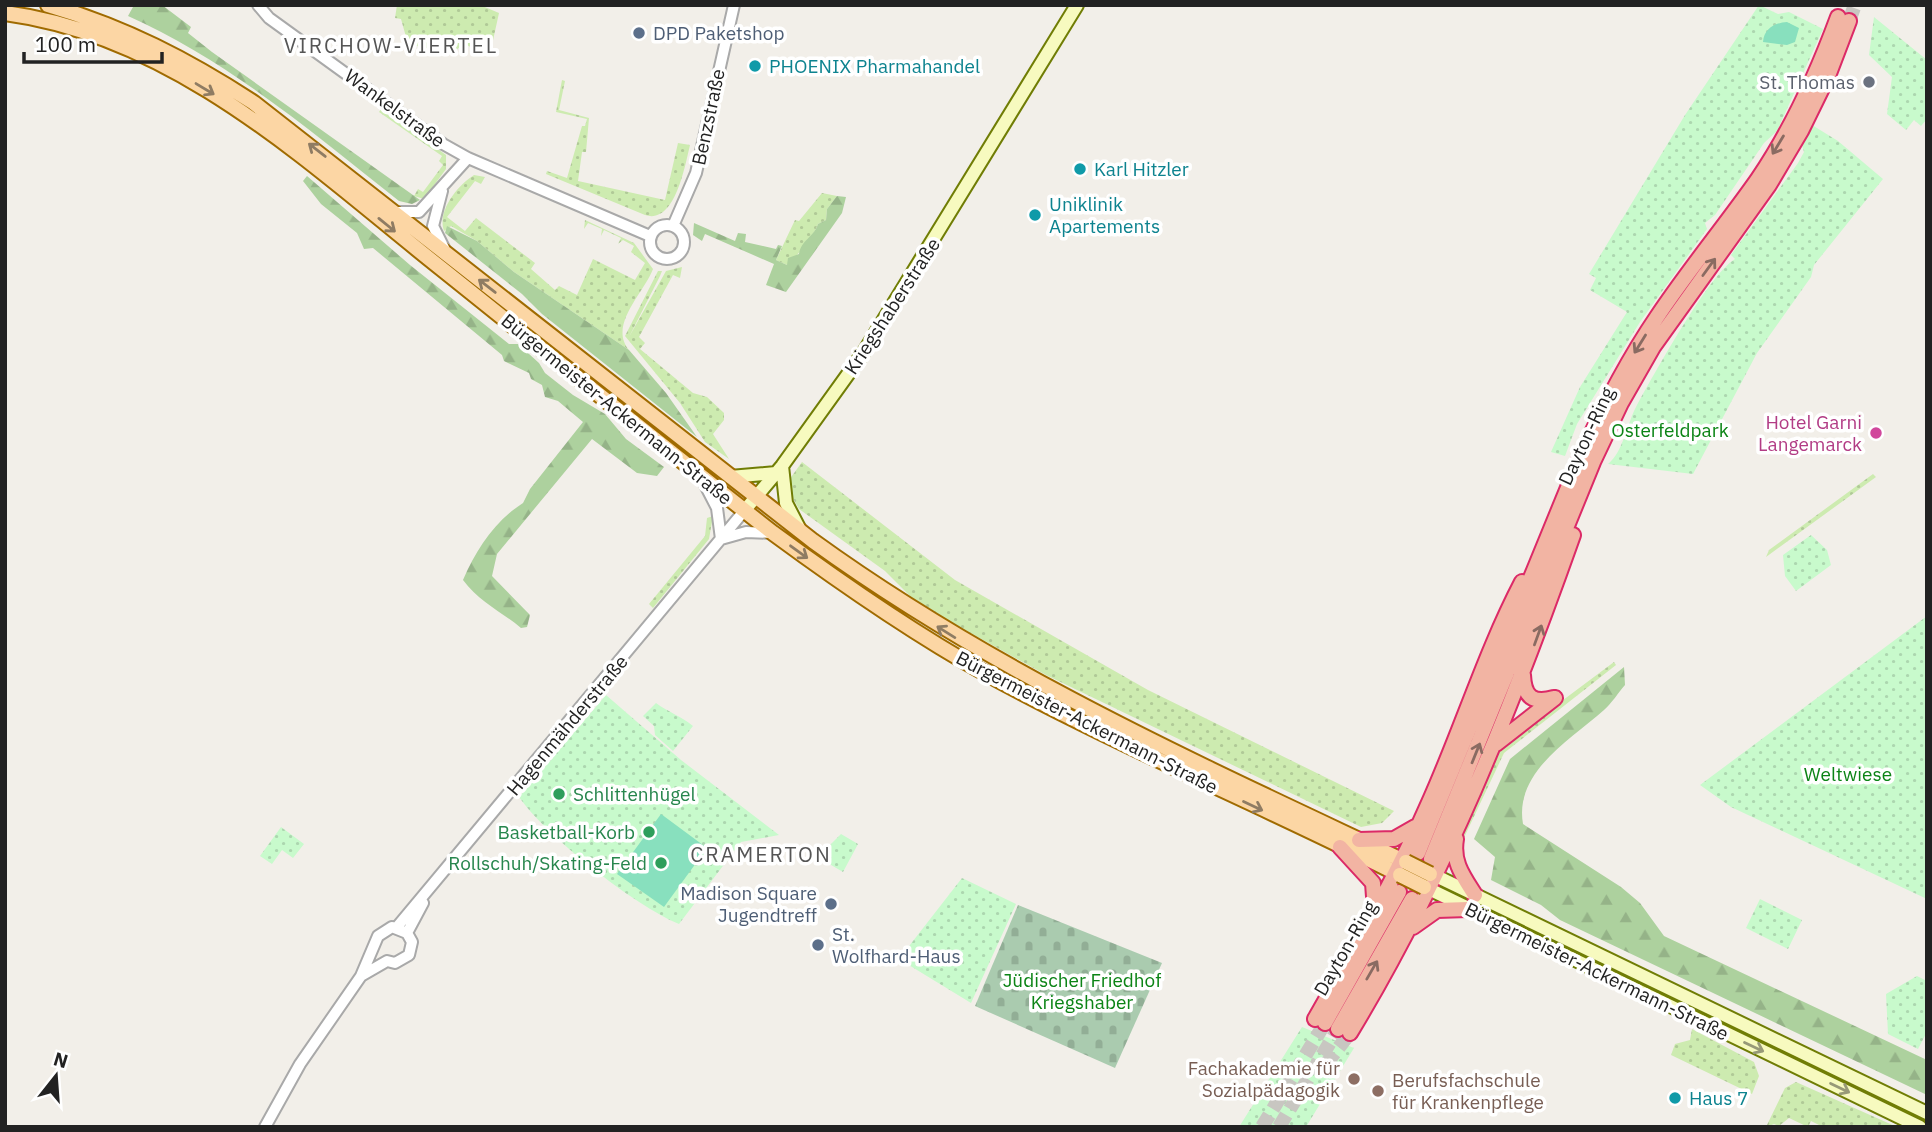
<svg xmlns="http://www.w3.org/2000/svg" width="1932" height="1132" font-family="'IBM Plex Sans',sans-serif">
<defs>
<pattern id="grass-dots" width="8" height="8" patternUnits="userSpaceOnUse" patternTransform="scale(1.75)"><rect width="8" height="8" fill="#cdebb0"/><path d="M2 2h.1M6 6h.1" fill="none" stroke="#b0c997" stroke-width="1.8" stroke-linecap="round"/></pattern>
<pattern id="forest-firs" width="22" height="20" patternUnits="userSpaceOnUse" patternTransform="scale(1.75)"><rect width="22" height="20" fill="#add19e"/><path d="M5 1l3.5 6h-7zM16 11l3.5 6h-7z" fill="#95b388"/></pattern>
<pattern id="cemetery-stones" width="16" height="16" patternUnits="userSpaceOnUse" patternTransform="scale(1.75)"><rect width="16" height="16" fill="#aacbaf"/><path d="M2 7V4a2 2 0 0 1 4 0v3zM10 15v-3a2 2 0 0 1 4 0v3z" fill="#92ae96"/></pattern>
<pattern id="park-dots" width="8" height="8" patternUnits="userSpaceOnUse" patternTransform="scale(1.75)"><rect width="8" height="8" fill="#c8facc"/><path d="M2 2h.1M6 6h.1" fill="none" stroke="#acd6af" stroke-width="1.8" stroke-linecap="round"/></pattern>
</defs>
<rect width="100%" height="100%" fill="#f2efe9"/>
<path fill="url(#grass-dots)" d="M397,5H480L499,13L490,54L475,50L464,43L452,54L408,44L401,19L395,18Z
M562,80L565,81L559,110L589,118L586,152H582L578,181L665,200L678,143L690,145C685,166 675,225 645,215L546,174L547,171L567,178L582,126H585L587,119L556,112Z
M382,108L446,155V169L424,199L414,196L418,189L423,192L443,165L439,161L442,156L379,112Z
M474,175L485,177L481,184L475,181L447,217L465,231L476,218L535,263L531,269L555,290L559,286L577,295L593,259L635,280L645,263L631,252L634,246L623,240L618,244L621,238L604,230L601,236L602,229L588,223L584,229L585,220L634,243L653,269C644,293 608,325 629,350L514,272L477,241L451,226L444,231C437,211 457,186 474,175Z
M822,193L837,196L827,209L826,220L818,224C815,234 796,258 787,265L776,260L795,220L799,221Z
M682,267L680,278L673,275L639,337L645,343L640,349L693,393L707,397L724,413V420L713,434L729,459L705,442L680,403L625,336L658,271H662L660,276L629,337L666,271Z
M802,462L955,580L1148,690L1394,811L1382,823L1361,827L1046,675L951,622L911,597L885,571L799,509L791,495L789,480Z
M1873,474L1876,477L1766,557L1769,550Z
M713,516L709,539L653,608L649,604L705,536L707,518Z
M1614,662L1616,665L1504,753L1461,844L1458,842L1503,745Z
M1446,890L1759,1038L1757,1042L1445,893Z
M1692,1029L1754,1062L1759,1076L1752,1094L1671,1055L1675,1044L1690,1040Z
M1796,1082L1897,1127H1823L1811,1121L1808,1127L1789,1118L1779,1126L1774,1124L1766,1127L1785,1088Z"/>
<path fill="url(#forest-firs)" d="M162,5L191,27L188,33L212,52L420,200L412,204L399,201C315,134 227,60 128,16L133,7Z
M307,176L410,265L509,344H518L539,363L545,373L573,395L605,414L626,439L664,467L657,476L637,473L592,439L497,554L492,576L530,615L527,627L521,628C502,612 479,602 463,580C477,548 495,521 523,503L530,489L583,422L558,401L545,397L542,385L531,379L529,373L504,361L502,355L373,248L364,249L357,233L321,204L303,181Z
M837,196L846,197L842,213L786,292L766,285L774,264L705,234L702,241L693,235L694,223L735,241L738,233L746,234L745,242L776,249L778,245L782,246L776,260L787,265L788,258L799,254C801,240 814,237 818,224L826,220L827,209Z
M447,226L477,241L514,272L629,350L666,393L697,437L542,314L522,294L445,233Z
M1624,667L1625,685C1618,693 1612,703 1604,710C1570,740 1514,772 1523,824L1621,887L1640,903L1664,936L1927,1060V1095L1560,920L1541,905L1491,880L1495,857L1474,839L1510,759Z"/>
<path fill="url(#cemetery-stones)" d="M1018,905L1162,963L1115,1068L975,1006Z"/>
<path fill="url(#park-dots)" d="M1759,5L1778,14L1789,12L1823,29L1777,131L1764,143L1715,215L1705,223L1707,229L1640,322L1577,424L1565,456L1551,452L1580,387L1627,312L1590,290L1596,278L1589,274L1685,115Z
M1874,17L1927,60V119L1921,126L1914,120L1906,130L1887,114L1892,77L1869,55Z
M1812,125L1838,141L1883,179L1814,265L1811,277L1757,353L1693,474L1608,464C1623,452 1627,424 1636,407C1653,376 1709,274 1735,259L1731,255L1798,163L1804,152L1802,145Z
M1811,535L1827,550L1831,565L1796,591L1785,576L1783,555Z
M1927,616V899L1731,807L1700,785Z
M606,695L681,760L779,835L741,842L679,924C634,905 547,837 519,797Z
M656,703C668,712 681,716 693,726L673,751L655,735L654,726L643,716Z
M281,827L304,844L293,858L282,850L272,864L260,856Z
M841,834L858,844L843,872L826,862L821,854Z
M962,878L1016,904L971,1003L899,959Z
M1760,899L1802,920L1788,949L1746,928Z
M1917,976L1927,981V1032L1918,1049L1888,1034L1886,994Z
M1302,1027L1354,1048L1306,1127H1239Z"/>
<path fill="#88e0be" d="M1787,22L1799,28L1795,42L1787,45L1763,42C1764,29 1774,23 1787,22Z
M661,814L707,848L664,907L617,874Z"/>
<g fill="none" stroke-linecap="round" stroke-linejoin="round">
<path stroke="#c8c6c1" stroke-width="14" stroke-dasharray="14 7" stroke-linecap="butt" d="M1849,21L1855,5
M1326,1064L1350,1033
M1262,1127L1325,1023
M1279,1127L1338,1029"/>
<defs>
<path id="tertiary" d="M258,5L269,18L443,144L468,158L650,236
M442,191L433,226L444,248
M394,212H419L468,158
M650 242a17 17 0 1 1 34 0a17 17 0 1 1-34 0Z
M673,226L696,173L734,5
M702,479L717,508L721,539
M721,539L746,532L773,533
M397,927L744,511
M407,933L423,903
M265,1127L300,1064L361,976L378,936L392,927L407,933L412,942L409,955L395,963L387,961L361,976"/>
<path id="secondary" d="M782,466L786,503L799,528
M730,477L776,473
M744,511L782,466L864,352L1077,5
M1436,876L1927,1113
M1429,889L1920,1127"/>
<path id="primary" d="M48,5C124,27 188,60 254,103L813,541C998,675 1201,765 1406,862
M5,13C178,36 311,165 442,269C552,357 662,446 773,533C841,583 911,632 985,673C1120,747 1263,805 1400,875"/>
<path id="trunk" d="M1523,675C1524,697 1533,704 1554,698
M1496,744L1555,698
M1456,839C1452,862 1463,876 1475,895
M1359,840L1394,839L1415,827
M1340,847L1373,883L1375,910
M1418,853L1581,456C1603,408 1627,361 1657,317C1689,269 1725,226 1758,179C1792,129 1817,74 1838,17
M1431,859L1593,462L1621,403L1653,347L1769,185L1801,131L1828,76L1849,21
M1413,927L1437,910L1468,909
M1315,1019C1356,947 1398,874 1431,798C1463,726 1486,651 1522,582
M1325,1023L1399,892
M1338,1029L1412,899
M1350,1033C1445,876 1512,707 1573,535"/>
</defs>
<use href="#tertiary" stroke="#a9a9a9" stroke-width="14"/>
<use href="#secondary" stroke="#707d05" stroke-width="16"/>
<use href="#primary" stroke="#a06b00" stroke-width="18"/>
<use href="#trunk" stroke="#dc2a67" stroke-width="18"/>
<use href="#tertiary" stroke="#fff" stroke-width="10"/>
<use href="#secondary" stroke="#f7fabf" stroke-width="12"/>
<use href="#primary" stroke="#fcd6a4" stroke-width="14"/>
<use href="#trunk" stroke="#f2b4a3" stroke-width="14"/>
<defs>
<path id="primary-bridge" d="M1406,862L1430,874
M1400,875L1424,887"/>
</defs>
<use href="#primary-bridge" stroke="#a06b00" stroke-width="18" stroke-linecap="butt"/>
<use href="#primary-bridge" stroke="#fcd6a4" stroke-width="14"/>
</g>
<defs><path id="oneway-shaft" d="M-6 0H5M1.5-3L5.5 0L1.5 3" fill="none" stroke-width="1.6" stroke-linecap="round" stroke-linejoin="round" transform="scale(1.75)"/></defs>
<g stroke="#8f7c63">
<use href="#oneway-shaft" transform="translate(205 89) rotate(31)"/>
<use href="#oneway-shaft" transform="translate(317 150) rotate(-142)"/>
<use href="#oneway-shaft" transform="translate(387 225) rotate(39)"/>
<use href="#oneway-shaft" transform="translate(487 286) rotate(-142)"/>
<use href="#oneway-shaft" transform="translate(799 552) rotate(36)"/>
<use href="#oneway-shaft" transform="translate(946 632) rotate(-148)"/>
<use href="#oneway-shaft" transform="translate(1253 806) rotate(25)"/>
</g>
<g stroke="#8a6b62">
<use href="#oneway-shaft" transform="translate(1778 145) rotate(121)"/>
<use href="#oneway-shaft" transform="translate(1709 267) rotate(-54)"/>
<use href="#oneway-shaft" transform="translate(1640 344) rotate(122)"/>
<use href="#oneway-shaft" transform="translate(1538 635) rotate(-70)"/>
<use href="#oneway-shaft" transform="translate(1476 753) rotate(-68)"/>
<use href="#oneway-shaft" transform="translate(1372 970) rotate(-60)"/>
</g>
<g stroke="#979978">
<use href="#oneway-shaft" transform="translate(1754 1047) rotate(25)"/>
<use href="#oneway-shaft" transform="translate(1840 1088) rotate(26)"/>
</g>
<g fill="#5c6f8a" stroke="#fff" stroke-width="2.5">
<circle cx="639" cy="33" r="7"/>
<circle cx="831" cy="904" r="7"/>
<circle cx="818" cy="945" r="7"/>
</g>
<g fill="#0f9aa8" stroke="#fff" stroke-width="2.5">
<circle cx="755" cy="66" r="7"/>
<circle cx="1080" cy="169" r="7"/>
<circle cx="1035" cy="215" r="7"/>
<circle cx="1675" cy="1098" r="7"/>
</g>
<circle fill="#6b7280" stroke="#fff" stroke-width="2.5" cx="1869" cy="82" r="7"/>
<circle fill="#d1479c" stroke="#fff" stroke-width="2.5" cx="1876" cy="433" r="7"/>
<g fill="#2e9e5b" stroke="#fff" stroke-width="2.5">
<circle cx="559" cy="794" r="7"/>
<circle cx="649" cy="832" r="7"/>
<circle cx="661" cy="863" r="7"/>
</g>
<g fill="#8d6e63" stroke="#fff" stroke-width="2.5">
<circle cx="1354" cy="1079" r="7"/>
<circle cx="1378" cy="1091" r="7"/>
</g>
<g text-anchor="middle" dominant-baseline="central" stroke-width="7" stroke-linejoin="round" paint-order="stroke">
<g font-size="19" fill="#4e5e75" stroke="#fff" text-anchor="start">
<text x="653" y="33">DPD Paketshop</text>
<text x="817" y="893" text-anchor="end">Madison Square<tspan x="817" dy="22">Jugendtreff</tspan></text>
<text x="832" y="934">St.<tspan x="832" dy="22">Wolfhard-Haus</tspan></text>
</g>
<g font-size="19" fill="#0d838f" stroke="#fff" text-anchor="start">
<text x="769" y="66">PHOENIX Pharmahandel</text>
<text x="1094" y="169">Karl Hitzler</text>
<text x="1049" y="204">Uniklinik<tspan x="1049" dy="22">Apartements</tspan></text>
<text x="1689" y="1098">Haus 7</text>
</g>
<g font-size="19" fill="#5b616d" stroke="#fff" text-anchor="end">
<text x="1855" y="82">St. Thomas</text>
</g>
<g font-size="19" fill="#222" stroke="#fff">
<text transform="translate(395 108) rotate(36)">Wankelstraße</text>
<text transform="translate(708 117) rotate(-78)">Benzstraße</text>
<text transform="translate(892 306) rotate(-57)">Kriegshaberstraße</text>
<text transform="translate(617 409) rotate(39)">Bürgermeister-Ackermann-Straße</text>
<text transform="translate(1586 436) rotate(-65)">Dayton-Ring</text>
<text transform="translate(1087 722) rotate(27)">Bürgermeister-Ackermann-Straße</text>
<text transform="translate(567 725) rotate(-50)">Hagenmähderstraße</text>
<text transform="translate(1345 948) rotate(-60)">Dayton-Ring</text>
<text transform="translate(1597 971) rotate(26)">Bürgermeister-Ackermann-Straße</text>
</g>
<g font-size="19" fill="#b23c85" stroke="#fff" text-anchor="end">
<text x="1862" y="422">Hotel Garni<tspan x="1862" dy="22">Langemarck</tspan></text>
</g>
<g font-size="19" fill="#0c8416" stroke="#fff">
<text x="1670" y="430">Osterfeldpark</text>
<text x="1848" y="774">Weltwiese</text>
<text x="1082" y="980">Jüdischer Friedhof<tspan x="1082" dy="22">Kriegshaber</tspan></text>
</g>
<g font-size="19" fill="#27864d" stroke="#fff" text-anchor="end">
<text x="573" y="794" text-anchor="start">Schlittenhügel</text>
<text x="635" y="832">Basketball-Korb</text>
<text x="647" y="863">Rollschuh/Skating-Feld</text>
</g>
<g font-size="19" fill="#785e54" stroke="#fff" text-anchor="end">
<text x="1340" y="1068">Fachakademie für<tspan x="1340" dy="22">Sozialpädagogik</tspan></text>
<text x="1392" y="1080" text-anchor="start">Berufsfachschule<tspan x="1392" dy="22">für Krankenpflege</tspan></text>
</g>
<g font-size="21" letter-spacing="2" fill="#555" stroke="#fff">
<text x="391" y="45">VIRCHOW-VIERTEL</text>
<text x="761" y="854">CRAMERTON</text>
</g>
</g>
<rect width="1932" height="1132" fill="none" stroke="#222222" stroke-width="14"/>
<g transform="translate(56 1076) rotate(17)" stroke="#ffffff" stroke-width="5" paint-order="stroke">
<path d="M0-5L12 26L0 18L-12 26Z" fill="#222222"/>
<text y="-10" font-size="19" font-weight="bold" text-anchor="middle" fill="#222222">N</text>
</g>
<path d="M24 52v10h138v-10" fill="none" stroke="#222222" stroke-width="3.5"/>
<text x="35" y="52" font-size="21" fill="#222222" stroke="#ffffff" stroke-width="5" paint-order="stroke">100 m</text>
</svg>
